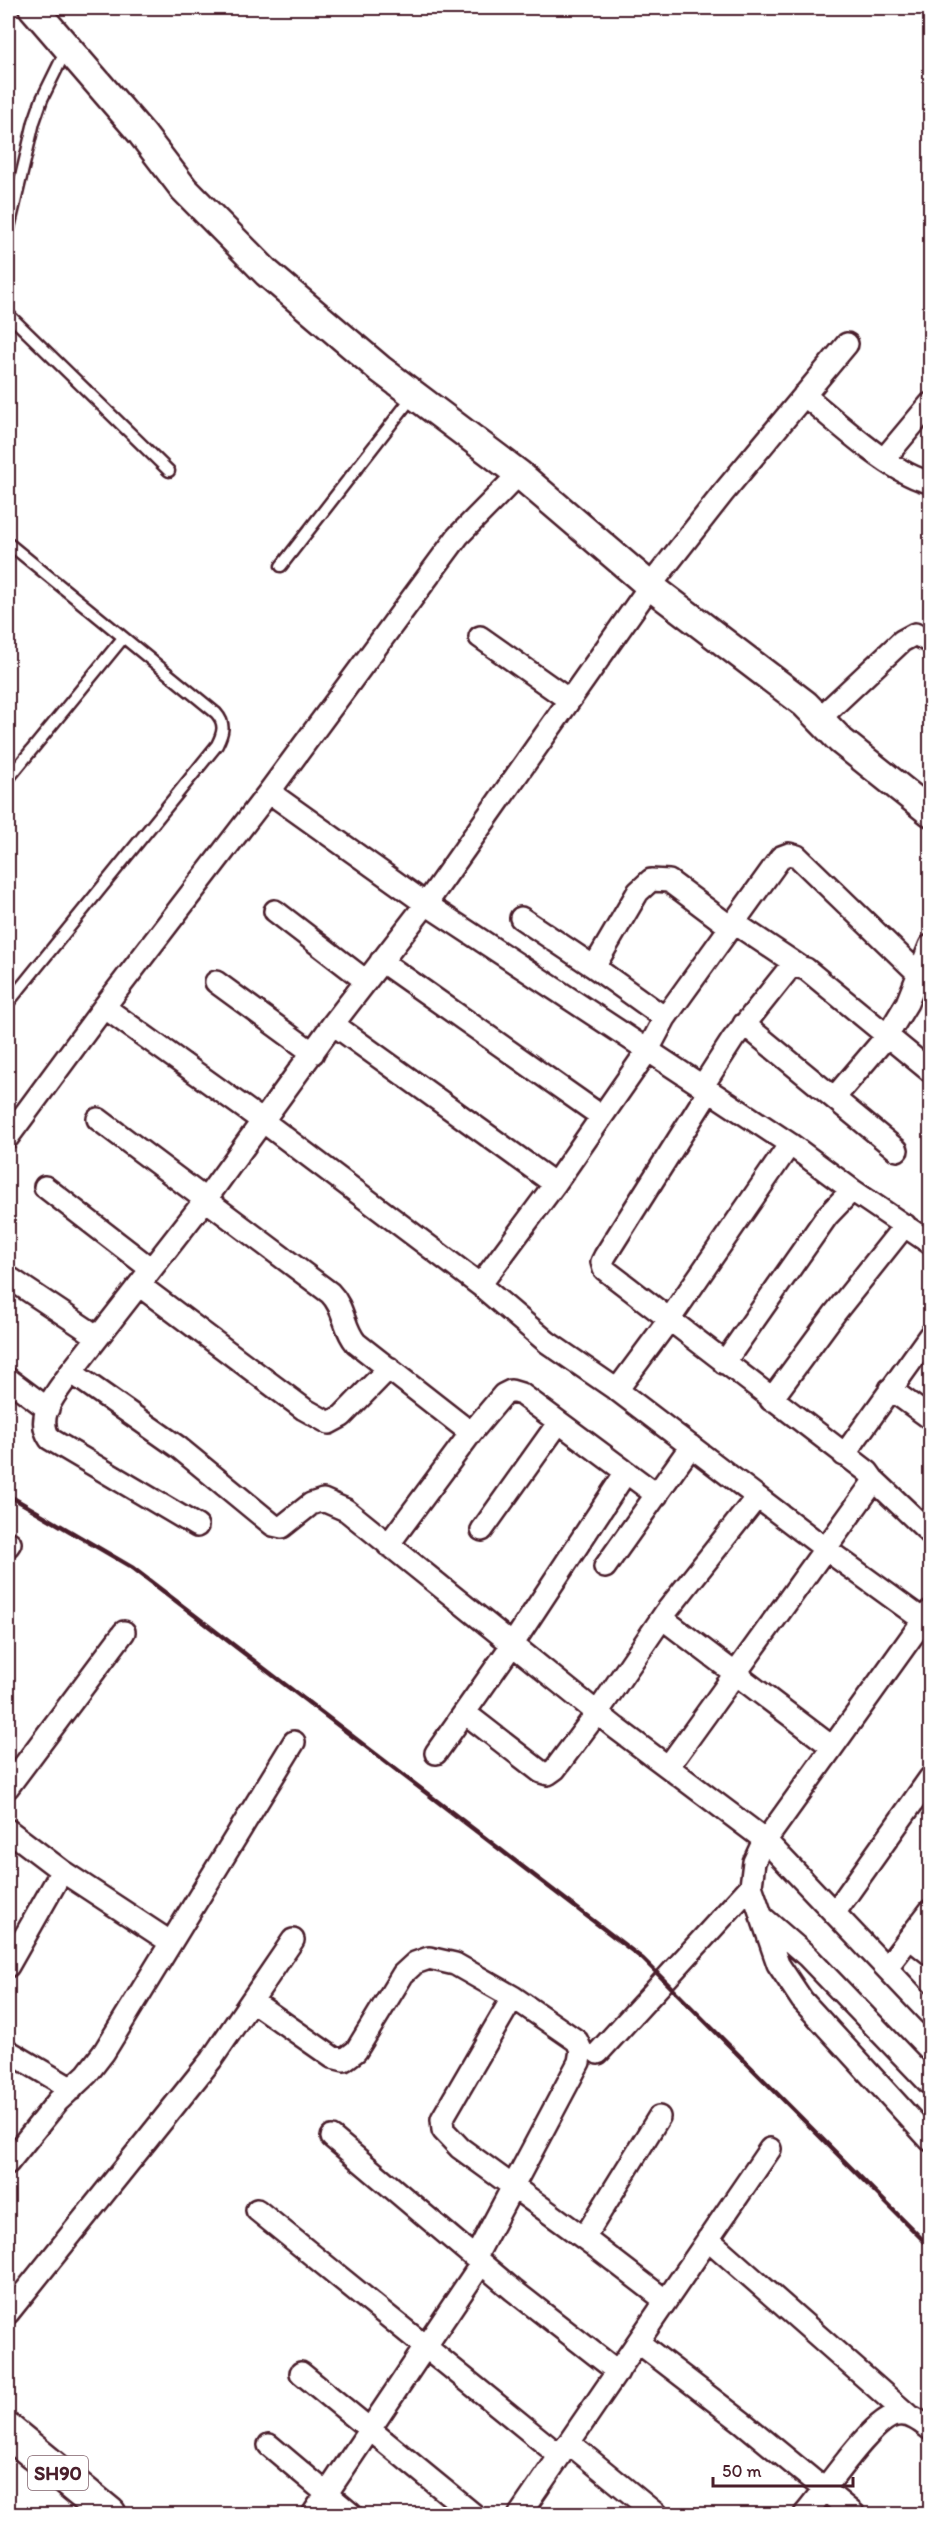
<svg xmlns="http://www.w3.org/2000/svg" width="938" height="2522" font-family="Itim,sans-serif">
<rect width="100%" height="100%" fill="#fff"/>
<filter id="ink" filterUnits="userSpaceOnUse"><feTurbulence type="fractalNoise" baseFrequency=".0167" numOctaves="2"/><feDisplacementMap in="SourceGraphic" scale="12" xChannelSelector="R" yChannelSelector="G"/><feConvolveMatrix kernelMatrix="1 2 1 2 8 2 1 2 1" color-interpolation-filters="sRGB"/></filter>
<g filter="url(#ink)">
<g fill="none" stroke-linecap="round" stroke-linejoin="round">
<defs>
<path id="service" d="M8,232L34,122L42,99L67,48
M8,314L169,471
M8,543L216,713C226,724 223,733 217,745L8,1003
M281,566L413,396
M8,779L123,638"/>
<path id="minor" d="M804,395C835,420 894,476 930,482
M884,459L930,404
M519,474L458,536L269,792L104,1007L264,1122L480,1285L547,1342L617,1390L831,1553L930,1625
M480,637L569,700
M819,719L902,641L915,634L930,642
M269,792L426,904L790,1144L852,1190L827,1216L724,1363
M275,911L366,981
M521,918L594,967L665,1018
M733,922L799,966
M381,961L601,1116
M594,967L638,892L651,880L669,881L729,926
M216,982L313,1053
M333,1024L555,1184
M744,1024L897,1150
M702,1087L733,1039L788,970L795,966L806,969L930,1071
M834,1098L887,1036L907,1003L930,946
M98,1119L330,1293C345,1308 343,1328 356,1343L471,1433
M8,1137L104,1007
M45,1187L151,1269
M852,1190L930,1243
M8,1277L98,1337
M139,1285L304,1409L329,1423L342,1416L389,1368
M480,1285L555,1184L648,1050L665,1018L781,857L789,854L797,856L919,974
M71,1372L178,1447L273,1525L282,1527L311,1504L323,1500L346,1510L616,1728L765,1840L930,2014
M8,1379L48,1409
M890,1389L930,1418
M617,1390L669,1320L790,1144
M771,1400L835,1313L905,1225
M844,1455L930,1335
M873,1479L930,1533
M197,1526L50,1439C34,1416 57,1392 71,1372L206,1199L333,1024L426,904L650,586L723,493L847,344
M482,1530L559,1422
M388,1545L471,1433L503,1395L511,1391L521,1394L657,1495
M8,1546L10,1543
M605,1567L691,1446
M930,1611L761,1847L754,1862L751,1886L778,1964L802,2000L930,2140
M662,1618L832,1747
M465,1713L541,1772L548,1774L555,1769L597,1713L666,1612L757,1497
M436,1753L512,1645L626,1472
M668,1767L872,1484L873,1479L868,1472L604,1269L602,1262L605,1256L709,1091
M8,1787L124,1632
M8,1830L62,1871L170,1942
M835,1912L930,1778
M761,1916L807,1956L930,2084
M910,1938L930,1954
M8,1966L62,1871
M887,1967L930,1911
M513,1997L442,2119L443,2130L460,2148L592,2244L666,2301
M252,2001L332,2057L344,2060L356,2051L403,1974L415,1963L429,1958L455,1964L513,1997L577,2041L581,2050L579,2062L475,2258
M8,2051L72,2089
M598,2053L751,1886
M332,2137L513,2290L618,2372
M8,2163L58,2101L87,2074L104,2052L294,1742
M257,2210L560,2456
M584,2238L659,2117
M708,2239L909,2416
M8,2313L211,2060L293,1940
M638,2342L742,2422L854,2514
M301,2373L473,2514
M569,2443L656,2514
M269,2445L351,2514
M313,2514L481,2264
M520,2514L770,2149
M805,2514C823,2494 873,2417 897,2415C910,2413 921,2422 930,2429"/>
<path id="tertiary" d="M33,8L142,134L184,189L267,273L380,369L519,474L650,586L805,704L841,741L930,812"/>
<path id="primary" d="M8,2431L109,2514"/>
</defs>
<use href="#service" stroke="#4a1f2b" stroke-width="15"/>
<use href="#minor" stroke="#4a1f2b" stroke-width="26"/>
<use href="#tertiary" stroke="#4a1f2b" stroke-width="32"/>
<use href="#primary" stroke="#4a1f2b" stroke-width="38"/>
<use href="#service" stroke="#fff" stroke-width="10"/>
<use href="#minor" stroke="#fff" stroke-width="21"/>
<use href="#tertiary" stroke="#fff" stroke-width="27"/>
<use href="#primary" stroke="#fff" stroke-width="33"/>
<path stroke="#4a1f2b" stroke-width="4.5" d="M8,1495L133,1568L643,1959L930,2247"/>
</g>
</g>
<g text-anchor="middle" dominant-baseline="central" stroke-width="4.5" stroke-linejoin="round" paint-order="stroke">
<rect fill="#fff" stroke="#80626b" stroke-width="1.5" x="28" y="2456" width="60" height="34" rx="4.5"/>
<g font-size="20" font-weight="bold" fill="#4a1f2b">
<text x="58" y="2473">SH90</text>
</g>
</g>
<rect width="938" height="2522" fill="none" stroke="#fff" stroke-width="30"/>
<rect x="15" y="15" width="908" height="2492" fill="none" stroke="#4a1f2b" stroke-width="2" filter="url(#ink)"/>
<path d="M713 2477v9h140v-9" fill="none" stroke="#4a1f2b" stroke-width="3"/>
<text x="722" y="2477" font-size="18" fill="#4a1f2b" stroke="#ffffff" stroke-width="4.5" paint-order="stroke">50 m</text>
</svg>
